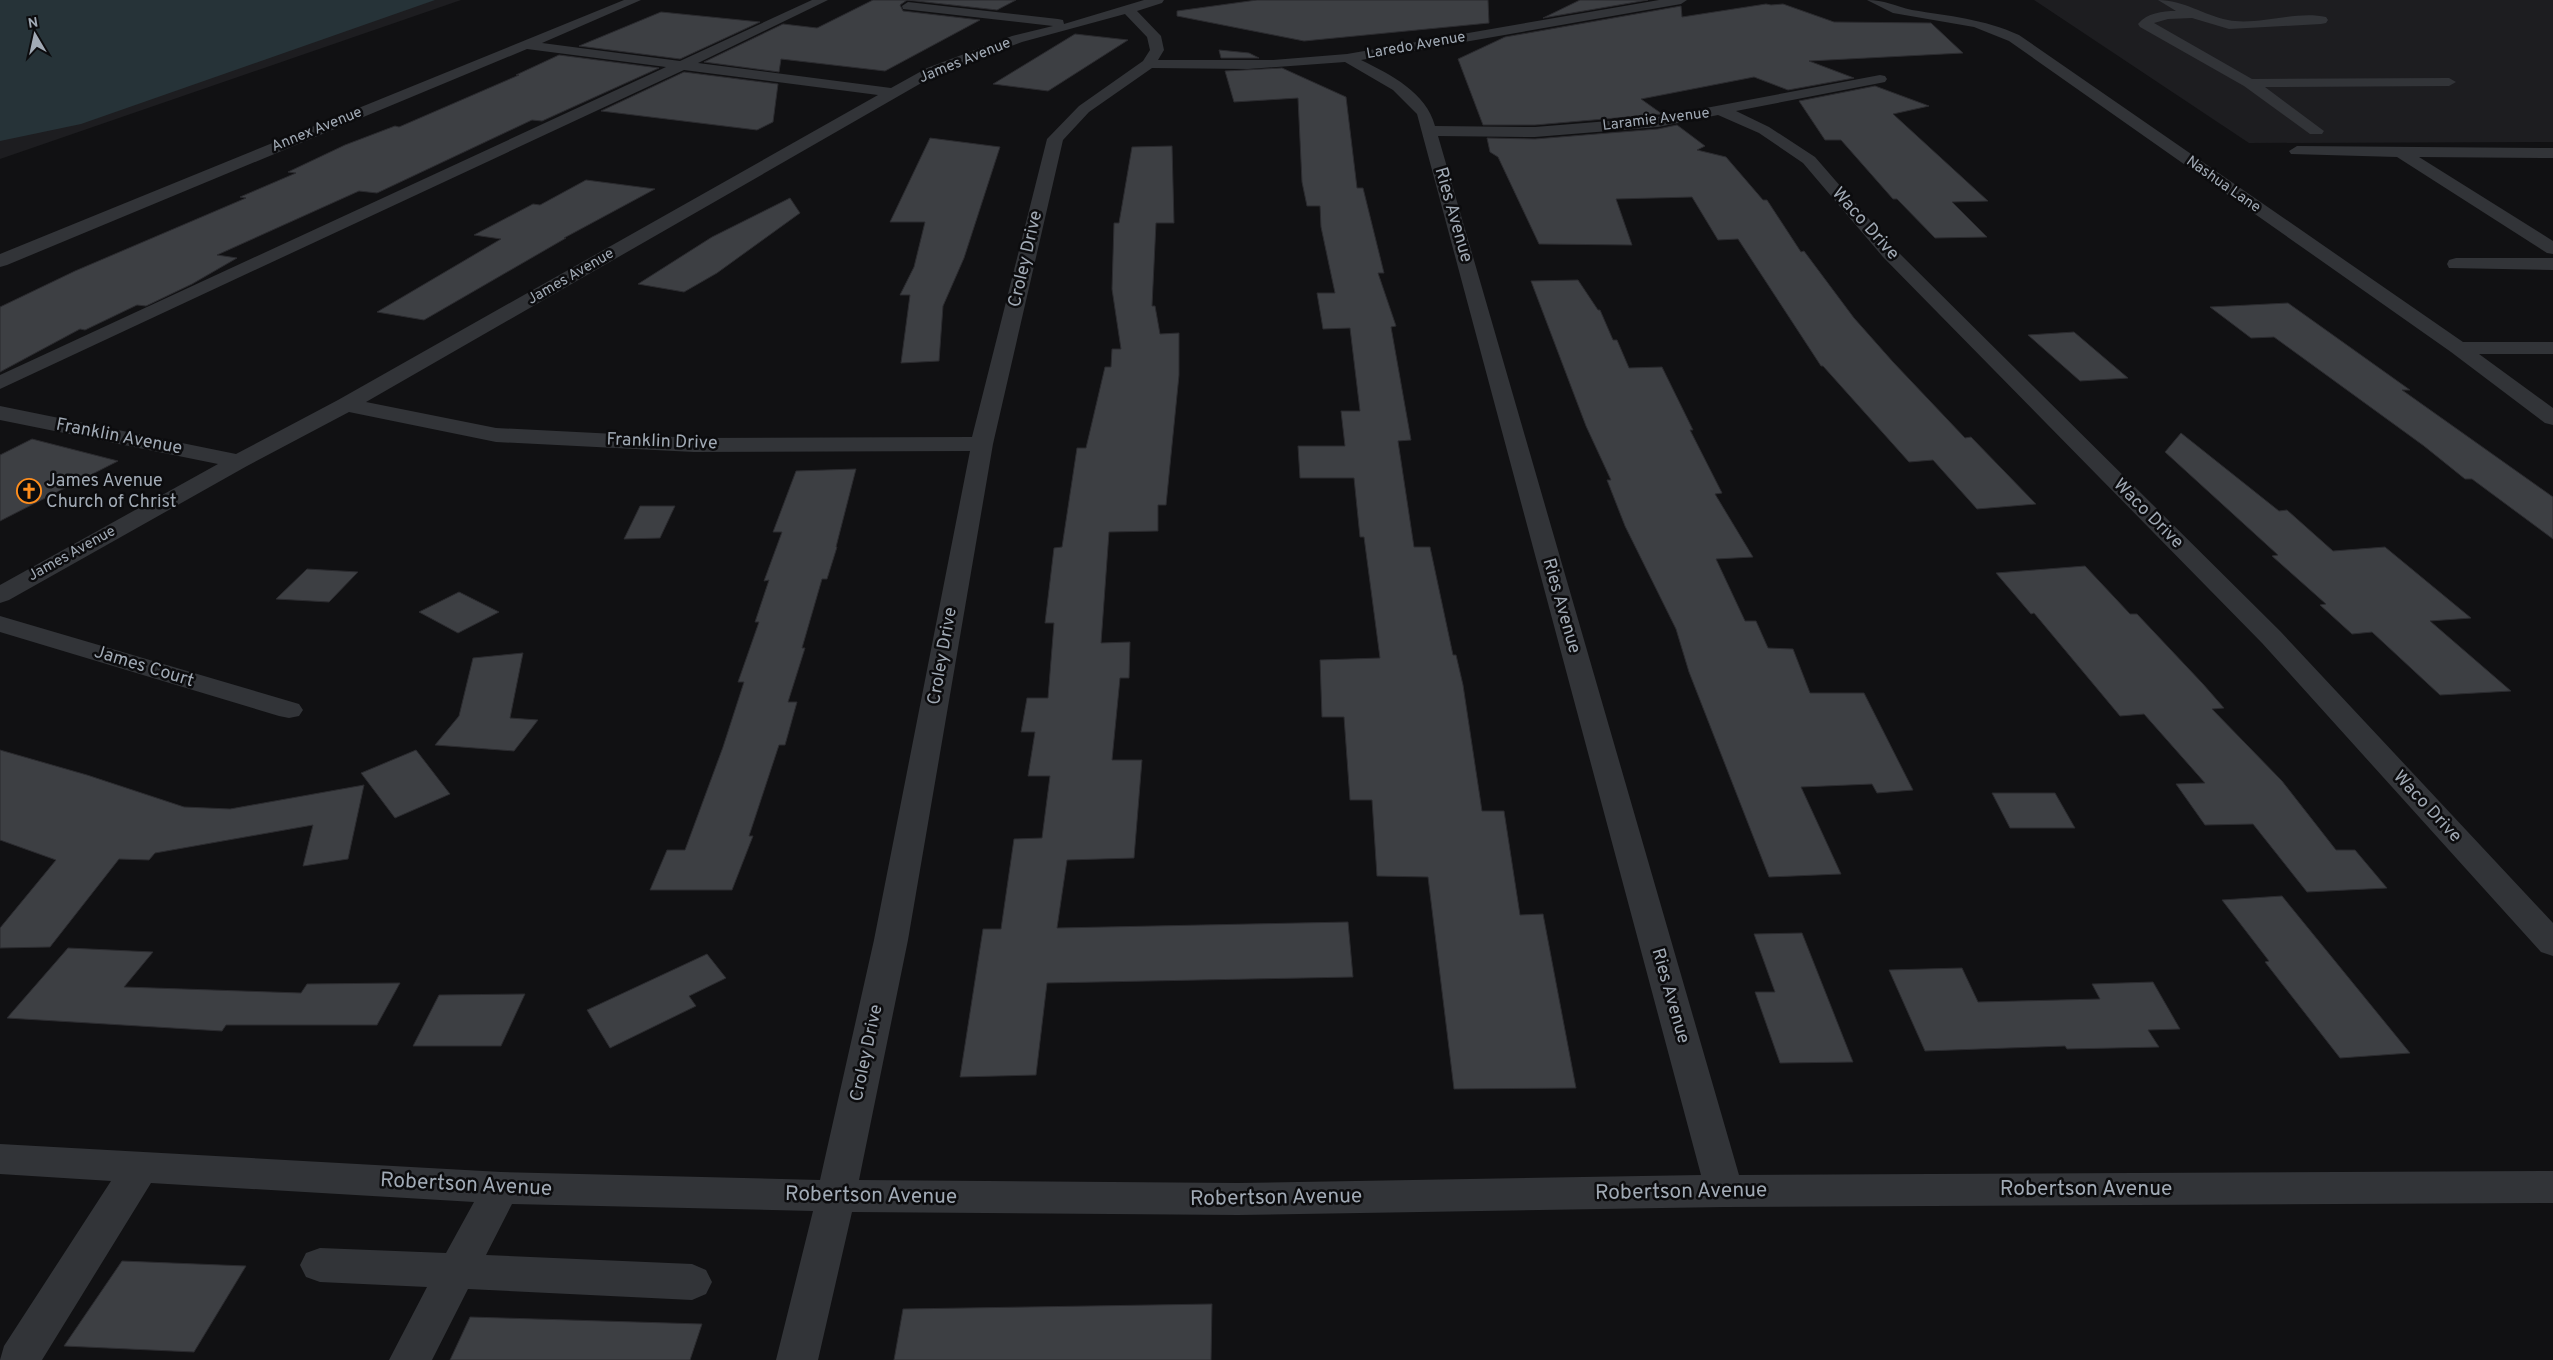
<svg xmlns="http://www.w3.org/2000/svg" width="2553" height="1360" font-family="Overpass,sans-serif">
<rect width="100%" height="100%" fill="#111113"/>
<path fill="#1d1d20" d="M253,0H461L0,159V68Z
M2034,0H2553V142L2249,143Z"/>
<path fill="#263338" d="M0,0H435L81,124L0,141Z"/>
<path fill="#3d3f43" stroke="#2b2b2f" d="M873,0H1016L997,10L907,0L900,5L903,11L980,20L885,71L781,59L779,72L704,62L783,24L817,28Z
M1257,0H1488L1489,23L1304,41L1177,16V11Z
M1580,0H1648L1543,18Z
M1766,4L1771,5L1783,4L1834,22L1931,23L1963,53L1809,61L1854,78L1788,90L1754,77L1641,99L1662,114L1535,125H1483L1458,59L1505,37L1681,6L1682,17Z
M661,12L671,13L760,22L680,59L579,46Z
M1075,34L1128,40L1048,91L993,84Z
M1219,50L1249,53L1259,58H1221Z
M559,55L659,68L542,121L532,120L377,193L359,191L217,255L237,258L192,284L146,306L137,305L85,330L80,329L0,372V307L75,271L246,198L240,197L296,173L288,172L345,145L395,126L399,127L519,75H516Z
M1282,68L1346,97L1357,188H1363L1384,273H1378L1396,326L1391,327L1411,440L1398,441L1414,547H1430L1453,655H1456L1463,685L1482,811H1504L1520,915L1543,914L1576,1088L1454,1089L1428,877L1377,876L1372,800H1350L1344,717H1322L1320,660L1380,658L1364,537H1360L1354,478H1300L1298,446H1345L1341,411H1360L1350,328L1323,329L1317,293H1335L1321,227L1320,206H1307L1302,182L1298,98L1234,102L1225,71Z
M684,72L778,84L773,122L757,130L601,111Z
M1875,86L1929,106L1893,114L1988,201L1952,202L1987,237L1935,238L1897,199H1893L1841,140H1825L1799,101Z
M1677,125L1705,146L1697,150L1726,157L1763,200H1767L1801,252L1804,251L1854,318L1893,362L1965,438L1971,437L2036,504L1977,509L1933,460L1909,462L1823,366H1821L1738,239L1718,240L1692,197L1616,199L1632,245L1539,244L1498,157L1490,152L1487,138L1535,139L1658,129Z
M930,138L1000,147L964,258L943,306L939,361L901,363L910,295H900L914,267L925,222H890Z
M1172,146L1174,223H1156L1152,306H1155L1160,334L1179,333V375L1166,505H1158V531L1109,532L1101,643L1130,642L1129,678H1120L1112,760H1142L1134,858L1067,860L1057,928L1348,922L1353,977L1047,983L1036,1075L960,1077L983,929H1001L1014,839L1042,838L1050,776H1028L1035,732H1021L1027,698H1048L1054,623H1045L1054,548L1062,547L1077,448H1086L1105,367H1111L1112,349H1121L1112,289L1114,223H1119L1132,147Z
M586,180L655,189L564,238H566L424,320L377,312L501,239L474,235L533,204L540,205Z
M790,198L800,213L717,273L684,292L638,284L712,237Z
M1578,280L1598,310H1600L1613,340H1617L1629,368L1662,367L1693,430H1690L1722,493L1715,494L1753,557L1716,559L1745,621H1756L1768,648L1793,649L1810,693H1864L1913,790L1877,793L1872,784L1801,787L1841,874L1769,877L1689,672L1676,629L1625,526L1607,480H1611L1586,426L1531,281Z
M2288,303L2410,390H2402L2553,497V539L2472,479H2465L2424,446L2274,337L2251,338L2210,307Z
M2074,332L2128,378L2080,381L2028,335Z
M2181,433L2279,511L2287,510L2333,551L2385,547L2471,618L2430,621L2511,691L2440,695L2372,632L2352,634L2320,605L2326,604L2272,556L2278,555L2165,452Z
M32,439L118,461L0,521V455Z
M856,469L836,547H837L827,579H822L802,648H805L788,702H797L785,745H779L749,836H753L732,890H650L667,850H685L723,747L744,682H738L759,622H755L769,580L764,581L782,532H773L796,471Z
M640,506H675L660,538L624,539Z
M2085,566L2130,614H2137L2203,684L2224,708L2212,709L2282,781L2336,850H2355L2387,888L2307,892L2253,824L2205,825L2176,784L2205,783L2144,714L2120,716L2034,613L2031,614L1996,573Z
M307,569L358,572L329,602L276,599Z
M459,592L499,612L458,633L419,612Z
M523,653L510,718L538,720L514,751L435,745L459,716L473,658Z
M0,750L87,775L184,807L230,809L364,785L348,859L303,866L313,825L155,853L149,860L119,859L50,947L0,948V928L56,860L0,840Z
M416,750L450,794L395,818L361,773Z
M1992,793H2055L2075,828H2010Z
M2282,896L2410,1053L2340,1058L2265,962L2269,961L2222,900Z
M1802,933L1853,1062L1780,1063L1755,992H1775L1754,934Z
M68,948L153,952L124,987L301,993L307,984L400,983L377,1025H226L222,1031L7,1018Z
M707,954L726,978L689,996L696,1006L610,1048L587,1010Z
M1962,968L1978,1002L2100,999L2092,984L2153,982L2180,1029L2148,1030L2159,1047L2067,1049L2065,1046L1925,1051L1889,970Z
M525,994L501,1046H413L439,995Z
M122,1261L246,1266L194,1352L64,1346Z
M1212,1304L1211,1360H894L903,1309Z
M470,1317L702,1324L690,1360H450Z"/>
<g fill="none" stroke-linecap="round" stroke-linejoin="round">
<path fill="#323438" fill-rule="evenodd" d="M624,0H641L542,43L680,61L812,0H828L698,63L891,88L927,68L1012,36L1053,26L903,9L902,6L908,2L1058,19L1063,20L1064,24L1144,0H1164L1162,3L1137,11L1161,36L1164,50L1158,60H1273L1347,54L1659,0H1687L1681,4L1361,60C1391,75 1426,92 1435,126L1535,127L1658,117L1880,75L1885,76L1887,79L1885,82L1880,83L1736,111L1769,127L1815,157L1895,249L2280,631L2553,923V956L2541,952L2262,643L1883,257L1803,163L1759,133L1718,115L1658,127L1535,137L1438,136L1739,1175L2553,1171V1203L1724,1207L1238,1215L852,1212L818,1360H776L813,1211L512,1204L486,1255L692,1264L706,1270L712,1282L706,1294L692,1300L468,1289L432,1360H389L427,1287L320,1282L306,1277L300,1265L306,1253L320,1248L446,1253L474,1202L151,1183L42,1360H0L4,1346L111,1181L0,1174V1144L501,1172L820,1180L874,940L970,451L694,452L496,442L349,412L247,466L9,600L0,603V585L218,464L0,420V406L236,454L338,400L878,95L684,70L0,389V375L666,67L527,49L7,265L0,267V254ZM1125,14L1147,37L1150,50L1143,61L1079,106L1047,139L972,437L694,438L496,428L366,402L937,74L1022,42ZM1345,62L1393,90L1417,114L1701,1175L1238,1183L859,1180L908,940L993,444L1063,140L1089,112L1152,68L1248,69Z
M1867,0C1884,0 1895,6 1912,10C1949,16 1984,19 2019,35L2463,342H2553V354H2479L2553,408V425L2545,423L2451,352L2009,41L1974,27L1893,13Z
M2158,0C2184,0 2203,15 2228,20C2258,26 2296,10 2326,17L2328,20L2326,23L2321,24L2229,29L2192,18L2168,19L2154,23L2252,79L2449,78L2456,82L2449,86L2265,87L2324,131L2322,134H2310L2244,86L2140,27L2138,24C2147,13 2162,11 2176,11Z
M2297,146L2553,148V158L2419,157L2553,241V254L2547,253L2397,157L2291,154L2289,151Z
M2456,258H2553V270L2449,268L2447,264L2449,260Z
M0,616L299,704L303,710L299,716L289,718L279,716L0,632Z"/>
</g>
<defs>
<symbol id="church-ring" viewBox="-11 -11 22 22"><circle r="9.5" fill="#0c0c0e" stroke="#ff8e1d" stroke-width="1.5"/><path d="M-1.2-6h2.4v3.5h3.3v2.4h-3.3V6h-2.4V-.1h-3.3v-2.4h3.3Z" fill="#ff8e1d"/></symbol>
</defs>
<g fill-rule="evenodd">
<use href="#church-ring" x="15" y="477" width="28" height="28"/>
</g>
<g text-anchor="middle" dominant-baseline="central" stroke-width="5" stroke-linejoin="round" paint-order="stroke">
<g font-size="15" fill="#a1aab5" stroke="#0c0c0e">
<text transform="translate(1416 46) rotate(-10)">Laredo Avenue</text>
<text transform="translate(965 61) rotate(-22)">James Avenue</text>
<text transform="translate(1656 120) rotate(-7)">Laramie Avenue</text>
<text transform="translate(317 130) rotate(-22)">Annex Avenue</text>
<text transform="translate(2223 185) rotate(35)">Nashua Lane</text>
<text transform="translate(571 277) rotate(-30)">James Avenue</text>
<text transform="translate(72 554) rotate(-29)">James Avenue</text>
</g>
<g font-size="18" fill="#a1aab5" stroke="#0c0c0e">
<text transform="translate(1453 215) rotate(74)">Ries Avenue</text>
<text transform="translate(1865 224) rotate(48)">Waco Drive</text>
<text transform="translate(1026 259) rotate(-77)">Croley Drive</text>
<text transform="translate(119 437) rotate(11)">Franklin Avenue</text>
<text transform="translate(662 442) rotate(2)">Franklin Drive</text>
<text transform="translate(2148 514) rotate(45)">Waco Drive</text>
<text transform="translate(1561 606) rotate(74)">Ries Avenue</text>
<text transform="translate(943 656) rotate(-80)">Croley Drive</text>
<text transform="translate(144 667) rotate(17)">James Court</text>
<text transform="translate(2427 807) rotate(47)">Waco Drive</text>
<text transform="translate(1670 996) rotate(74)">Ries Avenue</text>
<text transform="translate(867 1053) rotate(-78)">Croley Drive</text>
</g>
<g font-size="18" fill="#a1aab5" stroke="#0c0c0e" text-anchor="start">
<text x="46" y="481">James Avenue<tspan x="46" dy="21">Church of Christ</tspan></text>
</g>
<g font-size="21" fill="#a1aab5" stroke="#0c0c0e">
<text transform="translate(466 1185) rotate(3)">Robertson Avenue</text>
<text x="2086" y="1189">Robertson Avenue</text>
<text transform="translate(1681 1192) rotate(-1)">Robertson Avenue</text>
<text transform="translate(871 1196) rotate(1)">Robertson Avenue</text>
<text transform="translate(1276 1198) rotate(-1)">Robertson Avenue</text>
</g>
</g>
<g transform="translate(35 35) rotate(351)" stroke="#0c0c0e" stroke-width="4" paint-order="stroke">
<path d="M0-4L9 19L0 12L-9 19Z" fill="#a1aab5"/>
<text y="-8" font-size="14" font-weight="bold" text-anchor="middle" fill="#a1aab5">N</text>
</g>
</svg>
